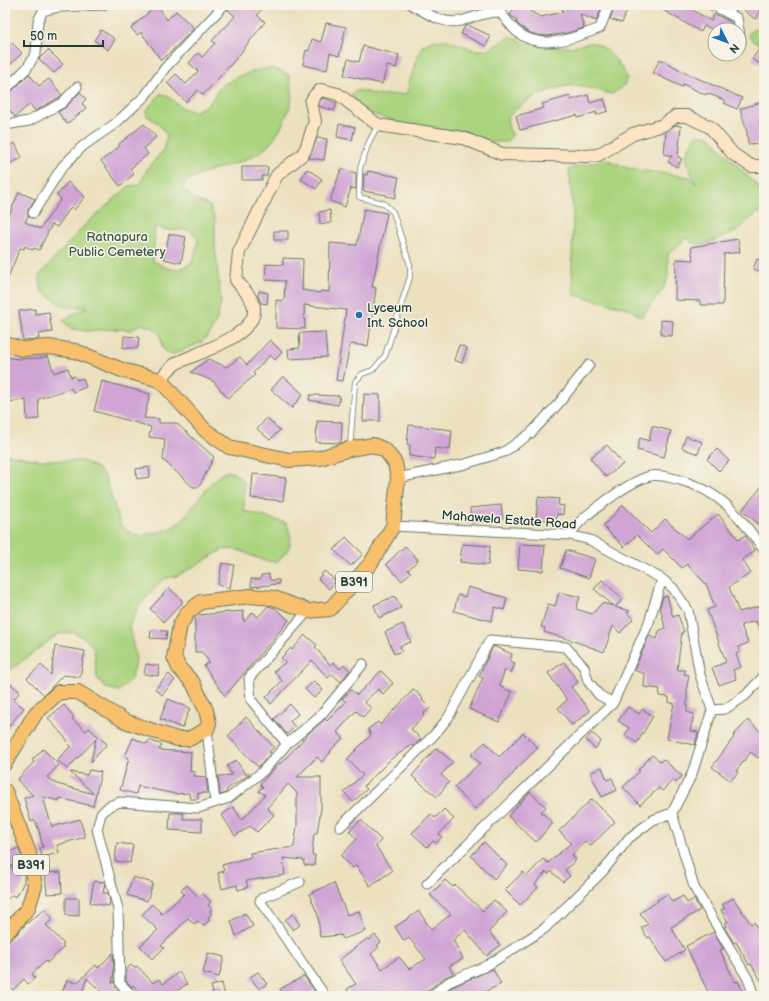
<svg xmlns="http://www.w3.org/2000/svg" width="769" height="1001" font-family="'Balsamiq Sans',sans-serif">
<rect width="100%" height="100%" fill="#f7f3e8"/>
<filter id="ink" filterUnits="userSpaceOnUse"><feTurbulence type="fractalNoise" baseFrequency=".025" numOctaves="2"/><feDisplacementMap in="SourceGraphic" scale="8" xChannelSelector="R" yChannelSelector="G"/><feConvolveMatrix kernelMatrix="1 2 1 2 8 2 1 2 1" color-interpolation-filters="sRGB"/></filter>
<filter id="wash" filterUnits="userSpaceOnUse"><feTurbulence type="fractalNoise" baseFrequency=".012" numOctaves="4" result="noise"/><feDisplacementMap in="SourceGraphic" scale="16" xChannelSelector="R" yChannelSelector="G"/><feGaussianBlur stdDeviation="0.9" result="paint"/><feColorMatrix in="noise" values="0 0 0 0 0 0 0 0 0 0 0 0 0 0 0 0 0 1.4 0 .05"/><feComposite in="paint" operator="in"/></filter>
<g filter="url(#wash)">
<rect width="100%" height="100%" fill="#ece1bf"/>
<path fill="#acd47f" stroke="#66885a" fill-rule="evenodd" d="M764,23V47L752,40L748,35L751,31Z
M510,36C515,38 519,41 524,43C535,46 566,48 576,46C582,45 589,42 594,43C606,46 623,67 627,78L623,87L612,94C602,92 591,88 581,86C557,83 521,99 507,119L509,129L513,135L506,142H490L475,136L461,132L408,126L370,113L360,107L351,94L358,90L377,95L406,94L415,63L422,46L432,41L447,40L475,50H488Z
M272,68L289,75C290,82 293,90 292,96C291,105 287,115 283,123C264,169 221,160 185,182L183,190L192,198L210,206L215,219V246L221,302L216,322L209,335L202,342L171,355L163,349L160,335L153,328L141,324L132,330L113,329L86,331L72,329L63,321L68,317L88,307H64L42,291L39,276L85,225L129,186L140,185L147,169L163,151L167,135L158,123L147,116L146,111L161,93L170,98L181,107L193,112L209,104L221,86L239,76L258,70ZM155,226C158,227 163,229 167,230C181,232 188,224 198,239L196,252L191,264L176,270L167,268L153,261Z
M698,134L709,136L756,185L764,191V213H758L747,221L738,231L703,245L691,242L688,237L668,254V278L663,289L641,317L628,308L574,295L572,269L573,210L569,169L605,159L631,169L690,177L696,184C688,161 679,157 698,134Z
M5,454L40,460L83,461L98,469L105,477L121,526L136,536C151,533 165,533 177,524C191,514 210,477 226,472C233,470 239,477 244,482V511L287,523C293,542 292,548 277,562L264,561L239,550L224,549L177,576L163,579L138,607L129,627L136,659L131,679L119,691L106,688L97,678L94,649L86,639L73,632L58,634L5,674Z"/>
<g id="blocks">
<path fill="#d0a5d5" d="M230,5H265L257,15L265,22L235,60L203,95L198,90L186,102L167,83L176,74L186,84L198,71L189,63L198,53L202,57L215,43L212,41L224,27L225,28L235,16L228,10Z
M515,5H518L541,17L563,12L561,5H603L596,21L580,14L584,28L567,33L547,36L537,35L528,32L520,26L516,22L517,20L510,15Z
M615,5H629L622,23L610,19Z
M654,5H674L680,8L683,5H684L711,21L714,14L729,21L732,24L733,30H715L704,26L701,32Z
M737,5H753L761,11L755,19Z
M158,6L167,20L176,11L194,28L171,52L161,60L141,32L137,35L131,28L149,12Z
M326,23L346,27L339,56L330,53L327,70L303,65L306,50L309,51L312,39L321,42Z
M468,25L491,36L486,46L461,34L465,26Z
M101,30L115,39L108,50L94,40Z
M11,42L22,53L5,70V48Z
M764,43V67L752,59Z
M363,46L399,55L396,68L387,66L382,84L344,75L348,59L359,62Z
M48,50L63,64L54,73L39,59Z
M660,59L679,69V70L742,98L737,109L724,103L726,101L707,93L706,95L683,84L682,87L653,73Z
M29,74L39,86L49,79L62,95L58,98L35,111L30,104L15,117L5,104V96L9,94Z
M80,92L86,99L82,103L86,108L67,124L58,112L66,107Z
M588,95L590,103L604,99L608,111L596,115V112L578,118L577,115L520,130L516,116L544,108L542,104L570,96L571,100Z
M323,98L337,103L334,111L319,106V103Z
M764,101V117L760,119L761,143L748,144L747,132L740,109Z
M144,124L156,137L144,148L148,154L130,169L134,174L120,186L101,161L120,146L119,144Z
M339,124L355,127L352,140L337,137Z
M675,125L681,126L678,157L682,159L677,167L668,162L672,156L664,154L666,132Z
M317,138L327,139L324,160L309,158Z
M15,143L22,158L5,166V147Z
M242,167H268L267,176H262V180H242Z
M307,169L322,179L316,189L301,179Z
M341,169L356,173V189L351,188L345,207L330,201Z
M368,171L399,177L395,198L386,196L387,195L363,191L364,174L367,175Z
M68,182L85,197L74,210L71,207L57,227L52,224L39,250L34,248L33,250L25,246L24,249L20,248L5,285V221L8,214L9,215L19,192L35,199L28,210V216L25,222L40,229L61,199L57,195Z
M364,209L387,213L372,287L376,288L368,346L350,344L343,381L336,380L346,310L304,305L305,329L276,328V300L284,301L285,281L265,280L266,264L283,265V258L303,259L302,290L320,293L321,291L329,292L330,243L357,245Z
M330,210L331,223L320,224L319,212Z
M274,231H288V240H274Z
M169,234L186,237L181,263L164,259Z
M738,239L740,252L724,254L723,305H700V301L675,300L676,259L693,260L691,247Z
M757,259L764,261V273L753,269Z
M259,291L268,293L267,304L261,303L258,296Z
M35,309V314L49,312L52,332L38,334L39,339L23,340L19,311Z
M661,320L673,321L672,336L661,335Z
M325,332L327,357L289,359L288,349L300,348L299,333Z
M124,336L139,337L138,348H123Z
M270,340L282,352L275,360L270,355L253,373L255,375L228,398L213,381L191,372L208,359L227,367L240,357L247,365Z
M459,345L467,348L462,363L454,360Z
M5,355L11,358L19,359L41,358L48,356L54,373L68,368L71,377L75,376L77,380L83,378L86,387L73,392L71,388L38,399L39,419L27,420L26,400L5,402Z
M283,376L303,394L292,408L271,390Z
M102,381L150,394L144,418L159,419V423H176L214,457L199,487H193L163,460L165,439L149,437L151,427L94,411Z
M364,394L380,395V421H363Z
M310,395L340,396L338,405L309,400Z
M267,418L280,430L270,440L257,429Z
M317,421L342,422L341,443L316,442Z
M409,425L452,430L450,450L435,448L434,459L409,456L410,445L407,444Z
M652,426L671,431L664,457L637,450L640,438L649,441Z
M686,436L702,442L698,454L682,448Z
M607,445L623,464L606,477L590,458Z
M717,449L729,461L719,471L707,459Z
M149,467L150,477L137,479L136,469Z
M253,474L286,478L283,501L251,498Z
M764,484V529L742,510Z
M538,497L559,499L558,505L564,506L563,515L557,514L556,521L536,519Z
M501,505L503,519L471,523L470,508Z
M623,505L651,533L665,519L687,539L718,514L739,540L745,535L755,551L742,560L751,573L729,587L739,612L764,605V639L756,621L741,625L748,643L738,647L740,652L736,654L741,667L733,670L736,679L719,685L712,668L726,662L707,610L715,607L706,584L687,564L682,568L663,549L657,555L637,535L624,547L603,526Z
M346,537L363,554L351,566L334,550Z
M462,544L490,546L488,565L460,562Z
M520,544L545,545L543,571L518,569Z
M405,546L418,560L408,570L411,572L402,581L386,564Z
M566,550L595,559L589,578L560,568Z
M222,563L234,565L230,588L218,585Z
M324,571L336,581L329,589L318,579Z
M269,574L270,580H279V584L251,587V579H261V575Z
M602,580L623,599L615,607L630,611L627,613L633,619L620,633L613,626L604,652L571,640L544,632L545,628L541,627L548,604L555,606L559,592L580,597L576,609L592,614L602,603L614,606L594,589Z
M468,587L507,598L504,610L495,607L491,621L454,611L458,595L465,597Z
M169,588L182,600V603L164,622L150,609Z
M395,596L401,608L379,618L374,605Z
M667,596L673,617L678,615L684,632H682L677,670H685L684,674L689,675L687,686V712L694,714L690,731L698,732L695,745L667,739L674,703H669V697L659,696L660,689L644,687L645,674L634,670L649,636L657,639L659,631L665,628L660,607L663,597Z
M268,606L275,608L289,620L225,696L204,666L209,662L202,652H195V617L198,615L243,611L244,622L253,612L258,617Z
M403,624L411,642L400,646L402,651L394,654L385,632Z
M151,630L167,631L166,639L150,638Z
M305,635L317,645L315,647L330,665L333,662L340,669L344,665L350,670L341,682L332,674L328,678L312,660L271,704L266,697L282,681L274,671L286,662L281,658L291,648L292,650Z
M55,646L85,651L80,677L63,675L44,695L27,678L41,665L51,675Z
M493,646L512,654L510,661L515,663L511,673L505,670L499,686L512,692L499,722L469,709L483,678L479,676Z
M564,662L578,682L571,687L590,711L572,725L558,708L567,700L548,673Z
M146,664L159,666L158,676L144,674Z
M381,671L393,683L383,694L378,689L364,702L371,708L363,717L356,711L337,732L343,738L330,751L331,752L322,762L317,757L297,777H321V809L317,833H314L312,855H315L314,866L304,865V860L283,858L285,875L246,881L248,887L238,890L237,885L222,889L218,873L224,871L222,865L251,857L250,853L294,847L297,826V793L288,784L267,808L274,815L257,832L250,826L235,836L222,815L233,807L242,820L265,795L261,792H259V790L263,787L260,784L279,763L280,764L311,731L325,719L327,721L346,702L342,699L351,690L357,695Z
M169,674L175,680L162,695L155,689Z
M5,679L20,692L13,700L24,708L5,731Z
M314,681L323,690L314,698L305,689Z
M414,689L423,699L422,700L430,708L424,713L425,714L411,729L421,739L414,746L412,745L391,759L364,786L367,789L353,802L344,792L363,775L347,759L371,735L368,729L378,722L380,725Z
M168,699L190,708L182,728L160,719Z
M290,704L298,714L290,721L295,727L287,734L274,719Z
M64,705L74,717L72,719L86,731L89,728L107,744L91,762L96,739L67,769L57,760L71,746L67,742L68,741L48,718Z
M628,707L639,714L642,709L653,716L637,743L625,735L629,728L618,721Z
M246,717L274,747L269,752L271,753L258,767L228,736Z
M748,720L764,735V751L758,758L751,752L736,771L738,772L731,781L712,767L734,737L733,736Z
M523,733L538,748L513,772L514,773L475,809L454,787L480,763L471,755L485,742L499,757Z
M592,733L601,741L595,749L586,740Z
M133,738L147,744L149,740L162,745L159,750L191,752L190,772L194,771V776L206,777L208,793H198V799H190L189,793L175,794L138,786L136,794L120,790L129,758L125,756Z
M436,748L453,762L441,775L449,782L437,797L412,776Z
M43,749L59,765L47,777L57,784L94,794L70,772L87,775L89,770L101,772L93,806L59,798V801L43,797L52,827L80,819L85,837L57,845L59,853L42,857L40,848L43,847L39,831L35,820L31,822L24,798L33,795L17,780L34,762L32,760Z
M652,755L660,762L663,759L682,776L676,783L673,780L662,791L659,788L640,805L623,787L640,771L638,770Z
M236,760L245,774H250L227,789L226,793L220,795L218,776L232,775L227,766Z
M602,767L607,780L612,778L617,790L602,797L590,773Z
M530,792L546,807L541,812L553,823L536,842L508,816Z
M592,799L615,822L590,846L585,841L572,855L576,860L565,870L570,876L563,882L551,871L549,874L546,872L535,884L538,888L520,905L505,890L523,872L527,876L543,859L548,863L571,843L559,831Z
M444,809L454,819L439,834L442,837L436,843L433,841L427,847L412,833L431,814L435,818Z
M170,813H183V819H202V832L169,830Z
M361,820L381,840L376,846L392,871L370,886L356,865L353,868L341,856L357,839L349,831Z
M484,842L507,865L494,879L471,856Z
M117,843L133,845L130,863L115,861Z
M18,848L21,855L24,875V882L16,897L12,895L5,901V874L7,870L12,867L6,854Z
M61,872L62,893L47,894L45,873Z
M133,877L153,883L147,901L127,895Z
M445,880L453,887L455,885L483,911L494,900L507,912L489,932L500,945L487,956L465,930L453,940L463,959L449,966L453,974L445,977L427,991L425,996H350L347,989L356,984L339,960L368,938L369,940L375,935L381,942L377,945L379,947L371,954L382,969L399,957L409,969L426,959L409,938L404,941L395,927L419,911L431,930L451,914L430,895Z
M94,881L105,882L103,893H108L110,901L109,906L90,903Z
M334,883L347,915L359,911L366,931L343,939L341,935L320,937L318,915L309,894Z
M187,885L198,897L202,893L211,902L208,905L212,909L209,911L212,914L208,917L210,920L203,926L198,921L194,924L188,918L161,946L164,948L152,959L140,946L158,930L142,915L152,904L162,914L184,894L181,890Z
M667,894L672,902L683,896L687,903L694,899L700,910L671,927L685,950L666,962L650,937L648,938L641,928L648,924L640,913L658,901L657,900Z
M66,898H79V916L66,915Z
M733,898L751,924L754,922L758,928L764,927V985L751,964L749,965L736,942L734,943L724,927L727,926L725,923L728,922L721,910L725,908L722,905Z
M45,909L53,919L46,925L63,943V948L47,963L46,961L32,974L35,978L28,984L24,979L13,990L5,981V944L17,934L26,924Z
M245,913L253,926L236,936L231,921Z
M293,914L300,925L293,930L285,920Z
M714,932L723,949L720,950L735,982L738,981L743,993L737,996H710L686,946Z
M113,953L114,971L112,984L114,981L116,987L124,996H99L102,993L87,978L81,996H71L62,993L67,980L77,983L96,965L98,968Z
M208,953L224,957L219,977L203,973Z
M131,965L134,968L137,966L153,983L159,979L163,984L179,972L187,984L170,996H142L133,985L132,987L126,981V970Z
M493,969L501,984L483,993L475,996H441L452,987Z
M258,972L267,984L259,989L250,977Z
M304,976L315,991L305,996H301L299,991L290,996H283L280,989Z
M222,983L225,996H214L211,986Z"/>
</g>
</g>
<g filter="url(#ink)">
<use href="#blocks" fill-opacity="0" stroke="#677665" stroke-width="1"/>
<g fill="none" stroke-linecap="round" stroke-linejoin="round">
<defs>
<path id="lane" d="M350,447L355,382L362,374L373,370L385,356L410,277V265L393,212L383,203L359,197L360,168L369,142L378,125"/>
<path id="street" d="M412,5C427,13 443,25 460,21C474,18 485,11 500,12C505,18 510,25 516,31C540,52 575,38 600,28L609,5
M712,5L737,18L741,42
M5,90L27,68L36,53L38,21L43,11L59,7L103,5
M5,125L29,121L62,103L77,87
M33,213L62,167L83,146L116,123L145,96L165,68L224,5
M398,478L465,464L504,452L531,433L559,403L589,365
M393,526L570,535L590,540L662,579L673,588L688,610L700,675L712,710L692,774L672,813L694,887L748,979L754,996
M570,535C579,519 595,509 610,498C621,490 635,480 650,476C659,474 667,477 676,479C720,490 739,515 764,550
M712,710L725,709L745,696L764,676
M207,729L215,802
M287,744L251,700L249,678L308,611
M340,827L434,735L448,718L490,640L566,647L584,667L588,681L599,695L613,703
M300,882L262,898L260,901L325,996
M427,884L613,703L649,622L662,579
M132,996L120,983L118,909L97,829L101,814L109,806L120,802L198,808L229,798L262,772L287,744L321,715L363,664
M431,996L449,982L488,965L544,929L603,871L629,838L653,820L672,813"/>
<path id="secondary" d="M160,380C165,374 171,366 177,363C196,353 257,336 254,308C253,297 242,288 236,280L239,252L277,175L303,154L307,146L315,121L311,102L315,95L321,90L338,94L378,125L463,138L502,154L586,156L598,155L633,134L663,125L676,116H687L710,127L733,154L751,166H764"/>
<path id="primary" d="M5,344L22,349L49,347L75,351L122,370L160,380L205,430L229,447L289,460L320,458L349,449L373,445L385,450L395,463L398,478L393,526L371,563L330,609L308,611L274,598L250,596L201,602L188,612L180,625L174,657L179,668L193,683L206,710L209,723L207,729L189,739H177L125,721L78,692H59L36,713L5,763
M5,791L29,853L35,886L28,908L11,928L5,933"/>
</defs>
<use href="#lane" stroke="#677665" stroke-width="6"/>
<use href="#street" stroke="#677665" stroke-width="11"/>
<use href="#secondary" stroke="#677665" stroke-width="14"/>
<use href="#primary" stroke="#677665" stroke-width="16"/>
<use href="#lane" stroke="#fff" stroke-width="4.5"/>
<use href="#street" stroke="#fff" stroke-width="9"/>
<use href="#secondary" stroke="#fce5c4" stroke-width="12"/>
<use href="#primary" stroke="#f8bf6c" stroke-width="14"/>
</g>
</g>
<circle fill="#1f6fb2" stroke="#f7f3e8" stroke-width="1.5" cx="359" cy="315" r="4"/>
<g text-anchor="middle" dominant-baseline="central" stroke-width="3" stroke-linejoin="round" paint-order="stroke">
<g fill="#f7f3e8" stroke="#60746a" stroke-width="1">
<rect x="336" y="572" width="36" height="20" rx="3"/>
<rect x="13" y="855" width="36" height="20" rx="3"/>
</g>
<g font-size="12" font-weight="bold" fill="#1f3d34">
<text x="354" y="582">B391</text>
<text x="31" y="865">B391</text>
</g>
<g font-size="13" fill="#3b5b43" stroke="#f7f3e8">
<text x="117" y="237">Ratnapura<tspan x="117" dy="15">Public Cemetery</tspan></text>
</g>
<g font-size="13" fill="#1f3d34" stroke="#f7f3e8" text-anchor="start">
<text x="367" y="308">Lyceum<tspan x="367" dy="15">Int. School</tspan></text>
</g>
<g font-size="13" fill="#1f3d34" stroke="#f7f3e8">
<text transform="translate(509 520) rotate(4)">Mahawela Estate Road</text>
</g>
</g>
<rect width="769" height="1001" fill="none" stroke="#f7f3e8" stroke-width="20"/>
<g transform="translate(727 42) rotate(132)"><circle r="19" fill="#f7f3e8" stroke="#a1aaa0"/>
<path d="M0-3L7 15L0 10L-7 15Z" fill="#1f6fb2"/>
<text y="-6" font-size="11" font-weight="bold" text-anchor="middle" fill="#1f3d34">N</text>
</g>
<path d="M24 40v6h79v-6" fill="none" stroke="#1f3d34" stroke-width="2"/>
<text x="30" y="40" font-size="12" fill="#1f3d34" stroke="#f7f3e8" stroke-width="3" paint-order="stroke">50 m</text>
</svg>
